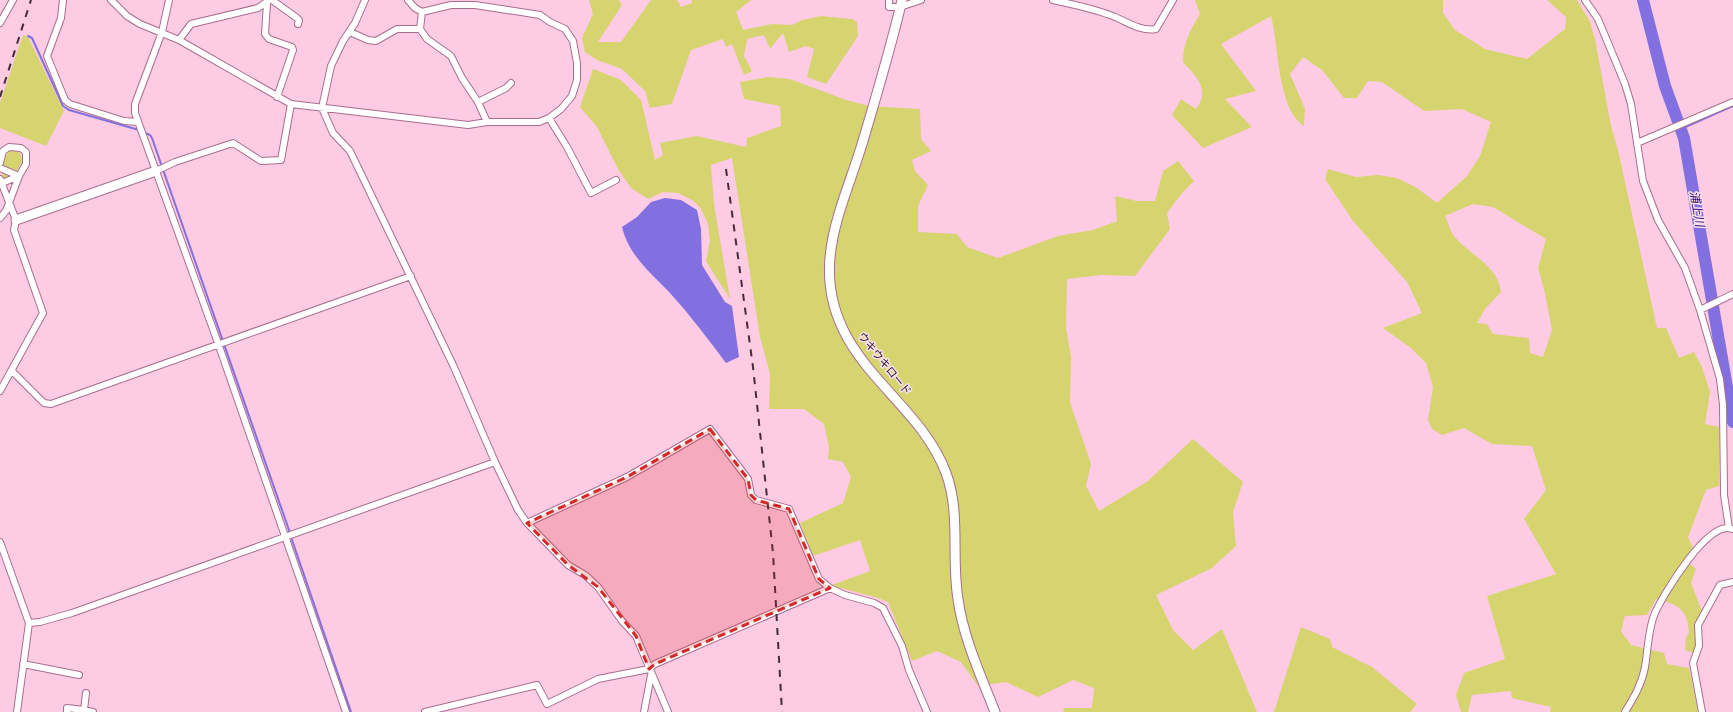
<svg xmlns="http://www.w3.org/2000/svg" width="1733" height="712" font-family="Overpass,'Noto Sans JP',sans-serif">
<rect width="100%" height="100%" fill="#fecbe4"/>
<path fill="#d6d46f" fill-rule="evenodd" d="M589,0H619L622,5L598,42H621L651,0H677L681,7L692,3V0H751L736,12L743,30L772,24L792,25L802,20L821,16L852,19L857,22L858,36L826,84L807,77L814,49L806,46L789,52L783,33L770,49L764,35L747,39L744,56L752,71L744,75L732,44L726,47L723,39L691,50L672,104L650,108L645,91L622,69L597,60L585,52L582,38L593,14Z
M1195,0H1443V13L1455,30L1485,49L1527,59L1565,29L1566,17L1547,0H1577L1590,22L1595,39L1611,126L1618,150L1657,328H1666L1679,358L1694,352L1702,367L1710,392L1705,424L1719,427V486L1706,490L1688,537L1693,548L1686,560L1696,569L1691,583L1702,611C1694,628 1699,638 1694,653L1685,650L1686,637L1689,633C1688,610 1678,604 1656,599L1647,615L1625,616L1621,631L1631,645L1664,653L1667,664L1689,668L1698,712H1550L1551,707L1512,698L1511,691L1472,695L1468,712H1461L1456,695L1464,673L1505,659L1487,596L1556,574L1524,519L1546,490L1532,446L1492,444L1464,428L1442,435L1432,429L1428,420L1433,387L1426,363L1411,348L1383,328L1422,313L1407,282L1353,221L1325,179L1328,169L1356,177L1378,175L1397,178L1417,188L1437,203L1467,176L1480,156L1491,122L1462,109L1424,111L1382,82L1368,81L1357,98H1344L1322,70L1303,57L1290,74L1305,109L1304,126C1277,108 1279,46 1271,16L1221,44L1256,91L1225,99L1252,127L1203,148L1172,115L1181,99L1196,109C1211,90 1196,76 1183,62C1183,43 1190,30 1200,14ZM1473,204L1493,207L1546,239L1538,268L1545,293L1552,330L1543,357L1530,353L1529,338L1493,334L1487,324L1477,323L1485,309L1501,292C1498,265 1470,256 1454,236C1450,231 1448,222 1445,216Z
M23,35L28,37L64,111L46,146L0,128V103Z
M593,69L621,80L641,100L655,160L663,155L660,143L697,136L746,147L747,138L781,126L780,106L744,99L740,82L768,77L790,79L846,100L869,106L920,109L921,139L931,151L912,160L915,171L928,185L918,206V232L957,234L967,247L998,258L1058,236L1093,230L1117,221L1115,196L1137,201H1155L1163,171L1178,161L1194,181L1182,193L1167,213L1170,229L1135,276L1102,275L1067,279L1066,328L1071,357L1070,402L1091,464L1086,486L1099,511L1148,481L1193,439L1243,482L1233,512L1236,546L1212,568L1156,595L1173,630L1193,650L1222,629L1257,712H1063L1064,708H1092L1094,688L1073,680L1038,697L1006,682L978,686L961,662L937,651L912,661L888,602C870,594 851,592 832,585L870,571L860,540L813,556L800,523L843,503L851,477L843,462L828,459L829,448L824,424L804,409H769L770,374L760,337L732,158L711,165L714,204L730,299L706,261L710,241L708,224L700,207L692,200L678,193L663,192L648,199L631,188L618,169L597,127L580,107Z
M10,151L19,152L23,160L13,177L4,179C0,171 3,157 10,151Z
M1301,627L1330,639L1332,647L1372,667L1417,704L1410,712H1274Z"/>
<path fill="#8270e1" d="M665,198L681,200L697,210L701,229L702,265L725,302L732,306L739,357L726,363C708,339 690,315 670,293C651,273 629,256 622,227L637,217L651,202Z"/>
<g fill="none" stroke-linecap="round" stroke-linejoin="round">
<path stroke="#8270e1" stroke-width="2" d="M28,36L32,38L63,106L69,110L139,130
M1681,129L1733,106
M143,132L150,135L152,138L290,533
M291,537L351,712"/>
<path stroke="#8270e1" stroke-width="12" d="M1643,0L1665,86L1684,138L1733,422"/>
<defs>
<path id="street" d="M63,0L61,18L47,56L65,100L70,104L124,121L138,122
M111,0L127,16L140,24L179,40L291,104L468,125L487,122H539L549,118L561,109L572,96L577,80V63L573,41L565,29L550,22L540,15L475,5H451L422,12L415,8L408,0
M169,0L162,32L135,104V113L218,343L346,712
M272,0L297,18L299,20L298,24
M365,0L355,23L343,41L331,66L322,108L333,133L350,151L454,367L495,462L518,510L527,523L568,565L585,575L598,587L622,621L636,636L668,712
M889,0V7H900L921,0
M1053,0C1072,4 1091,8 1110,15C1125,20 1139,32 1156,29L1173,0
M1585,0L1598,19L1625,84L1631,104L1643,181L1658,220L1685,268L1700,310L1720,379L1723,405L1724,495L1729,528
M267,3L265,34L269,39L292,47L293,50L277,97
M422,12L420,29L427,39L451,56L462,78L478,102L487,122
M0,23L13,0
M350,32L368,40L376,41L397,29H420
M179,40L191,24L258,8L268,1
M478,102L506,88L511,83
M549,118L567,147L591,193L616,180
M1637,143L1733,102
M0,163L3,151L9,147L21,148L26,152V164L19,176L6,211L0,218
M0,168L19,176
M156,171L175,162L233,143L261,161L281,160L291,104
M0,179L16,220L14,230L43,313L0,391
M2,183L19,176
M1700,310L1733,294
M12,371L44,403L51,404L411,276
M527,523L627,477L710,429L748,479L751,495L756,500L789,509L819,579L830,588L845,595L874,603L883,608L902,646L909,670L927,712
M0,542L29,623L17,712
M29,623L40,622L72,613L495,462
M23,664L79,675
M84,710L93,712
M67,712V708L84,710L86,693
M425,712L537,685L547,704L598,679L649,669L655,664L830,588
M644,712L651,675
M1625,712C1634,697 1642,684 1645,667C1648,650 1648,629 1655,613C1663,595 1709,518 1732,529
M1702,712L1693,663L1699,646L1698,625L1720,585L1733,582"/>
<path id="secondary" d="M902,0C891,47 877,94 863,141C843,208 808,267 847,337C874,386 926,419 946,473C961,513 951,558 958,599C963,637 981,676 995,712
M16,220L156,171"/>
</defs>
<use href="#street" stroke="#a86e8c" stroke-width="8"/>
<use href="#secondary" stroke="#a86e8c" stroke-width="11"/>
<use href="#street" stroke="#fff" stroke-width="6"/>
<use href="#secondary" stroke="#fff" stroke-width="9"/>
<path stroke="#452b39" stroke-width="2" stroke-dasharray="7 7" stroke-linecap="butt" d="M0,97L31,0
M726,169L753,367L773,553L782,712"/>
</g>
<path fill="#d62828" fill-opacity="0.2" stroke="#d62828" stroke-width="3" stroke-dasharray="8 5" stroke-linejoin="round" d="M710,429L748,479L751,495L756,500L789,509L819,579L830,588L655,664L649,669L636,636L598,587L568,565L527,523L627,477Z"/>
<g text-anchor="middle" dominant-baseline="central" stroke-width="3" stroke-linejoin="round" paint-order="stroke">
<g font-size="11" fill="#2e1723" stroke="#fbe1ed">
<text transform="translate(884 364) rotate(51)">ウキウキロード</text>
</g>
<g font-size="12" font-style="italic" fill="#300d75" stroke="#fbe1ed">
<text transform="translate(1696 209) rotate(80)">浦上川</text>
</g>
</g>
</svg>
